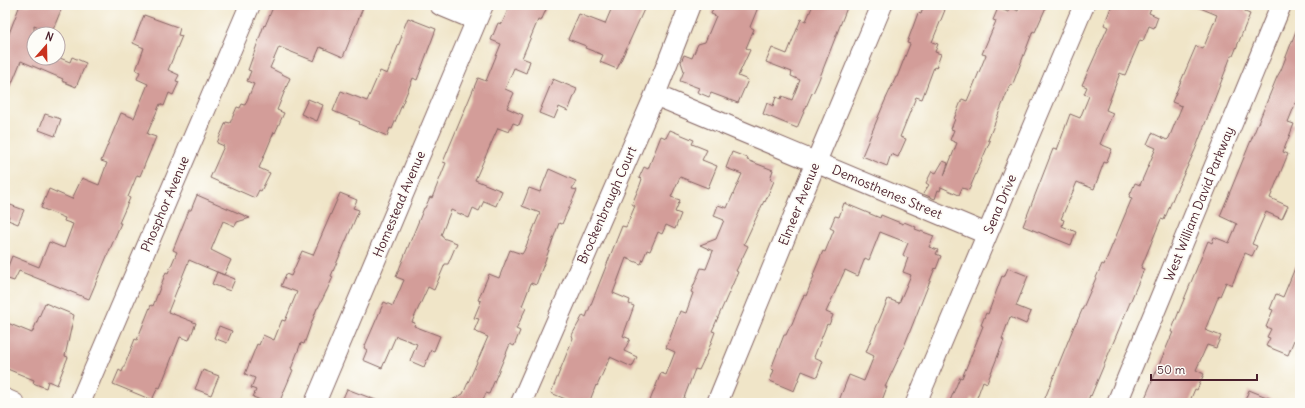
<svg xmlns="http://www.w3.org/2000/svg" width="1305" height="408" font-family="Delius,sans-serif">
<rect width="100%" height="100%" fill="#fdfcf7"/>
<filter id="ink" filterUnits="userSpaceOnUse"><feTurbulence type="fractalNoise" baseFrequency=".025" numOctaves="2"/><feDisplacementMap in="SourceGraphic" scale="8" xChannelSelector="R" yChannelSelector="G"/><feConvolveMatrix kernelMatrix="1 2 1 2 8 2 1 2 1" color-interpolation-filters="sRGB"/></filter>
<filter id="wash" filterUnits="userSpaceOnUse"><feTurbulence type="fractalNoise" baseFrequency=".012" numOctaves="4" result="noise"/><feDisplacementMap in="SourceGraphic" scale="16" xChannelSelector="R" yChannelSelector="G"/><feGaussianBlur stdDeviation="0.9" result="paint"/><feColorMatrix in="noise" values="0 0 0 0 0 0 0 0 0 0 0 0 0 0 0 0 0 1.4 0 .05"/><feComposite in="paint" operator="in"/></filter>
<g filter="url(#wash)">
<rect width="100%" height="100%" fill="#f0e5c8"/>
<g id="blocks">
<path fill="#d39d99" d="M20,5H63L52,32L34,25V58H60L70,62L72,57L86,63L76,87L62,81L63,79L21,61L5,100V34L8,36Z
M274,5H364L343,57L320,47L314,61L279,47L270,68L290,78L277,110L284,113L275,133L274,132L259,168L270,173L261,191L259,190L255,198L210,178L224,146L217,143L226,122L230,123L237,107L240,108L242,104L245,105L254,84L247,81L251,71L248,70L264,25L265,26Z
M510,5H548L541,21L538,20L522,58L530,61L526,73L514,68L505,89L514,93L507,108L523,115L519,125L513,123L509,132L498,128L475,180L502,191L496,206L484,201L479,211L473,208L469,218L451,210L441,235L443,236V238L457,243L448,264H445L434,290L428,287L412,322L415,323L414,326L440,336L434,351L431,350L424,367L410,361L417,344L396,336L382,368L363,360L367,350L364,348L384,302L393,306L404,280L396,277L406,252L424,208H425L430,197L432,198L446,163L443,162L478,78L486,81L501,44L491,40L498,23L502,24Z
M613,5H646L617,69L600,62L603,55L585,48L586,46L568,39L579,14L605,24Z
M714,5H759L750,27L754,29L746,48L750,50L738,76L748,80L738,103L711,93L709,97L697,92L699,88L680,81L684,71L681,62L684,55L692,58L698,44L705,42L716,16L711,14Z
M813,5H848L818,82L813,93H812L797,128L763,114L767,103L773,106L776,97L781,99L782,96L792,100L800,80L791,76L792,72L766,62L772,48L787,54L801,19L806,21Z
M924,5H931L945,10L932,42L938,44L935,52L941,54L936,68L934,67L922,99L916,97L900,137L906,139L898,157L891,154L887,166L862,156L884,103L896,77H897L910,44L907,43L918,13L921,14Z
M1020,5H1047L1035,32L1033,31L1012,86L1010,85L988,140L990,141L969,190L962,188L959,195L941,187L940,191L938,190L935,199L923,194L929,185L926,183L932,171L936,173L943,161L948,163L944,176L957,143L950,140L954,130L951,129L955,119H954L962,99L967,101L970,94L986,55L982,54L996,21L993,20L998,8L1008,12L1010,7L1018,11Z
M1112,5H1152L1149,13L1158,17L1154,28L1149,26L1143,41L1140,40L1125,75L1120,73L1106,110L1113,113L1100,144L1112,149L1106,163L1104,162L1094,189L1077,182L1061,219L1064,220L1062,226L1076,232L1071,245L1023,226L1053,149L1057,150L1070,114L1080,118L1089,96L1084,94L1087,87L1082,85L1108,27L1104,25Z
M1193,5H1248L1245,12L1250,14L1233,56H1231L1195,150L1176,191L1164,220L1161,219L1141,268L1144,269L1091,396L1090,395L1087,403H1043L1075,324H1076L1102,264L1104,265L1132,198L1129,197L1135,183L1140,185L1156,148L1147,144L1152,133L1167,140L1169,138L1182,106L1172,102L1196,46L1203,49L1217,15Z
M144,15L180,28L178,35L182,36L168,70L179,75L176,81L179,82L173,95L169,93L164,106L160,104L147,134L156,137L140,176L137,175L128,197L130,198L119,223H121L89,299L19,271L14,281L5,278V274L12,256L39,267L49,242L64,248L73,224L64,221L65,218L41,208L49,189L72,199L82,178L99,185L107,163L101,161L121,113L134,118L148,84L137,79L140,72L136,70L144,48L133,43Z
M408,18L436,29L417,80L413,78L392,129L390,128L387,136L359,124L360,122L333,111L341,91L367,101L380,71L387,74L402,36L401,35Z
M1299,23L1300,104L1296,102L1288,122L1294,124L1283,152L1288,154L1270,198L1288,206L1282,219L1266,212L1252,244L1257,246L1252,256L1245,253L1232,285L1226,282L1220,296L1219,295L1205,330L1221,336L1216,348L1207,345L1196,370L1204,374L1197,390L1195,389L1189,403H1156L1145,398L1173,332H1171L1178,314L1208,241L1212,243L1214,237L1229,243L1237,224L1220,216L1277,77L1281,70Z
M553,79L577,89L568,111L559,107L554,119L539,113Z
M308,99L323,105L317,121L301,114Z
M45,114L61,119L55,136L39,130Z
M670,130L694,140L692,144L707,150L702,160L717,166L708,188L680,177L671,197L680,200L675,212L681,214L675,229L666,225L662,234L658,232L650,251L647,250L641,264L626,258L613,293L630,300L629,304L634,306L623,336L630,339L624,351L637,357L632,367L610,357L597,386L596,385L589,403H575L551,393L573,338L572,335L583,315L586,317L622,226L626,227L635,206L632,204L640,185L642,179L639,178L644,167L648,169L661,136L666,138Z
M732,152L748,158L747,160L773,170L770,179L774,181L765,202L764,201L744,244L748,246L736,271L738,272L712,331L715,332L708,351L699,370L695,369L682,403H649L661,373L666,375L675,352L666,348L680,311L686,313L693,293L691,292L701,268L706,269L713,251L700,245L716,239L724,220L714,216L718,205L727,208L742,174L726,168Z
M549,169L576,181L572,189L577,190L562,224L559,223L536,285L531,283L522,306L526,308L516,329L520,331L514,346L510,344L489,394L486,393L482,403H446L463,394L488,337L474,331L479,319L474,318L481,301L478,300L489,274L499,278L510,250L522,254L524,251L540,213L522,206L529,188L540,192Z
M340,193L357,200L353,208L359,210L331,276L333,277L327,290L318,308H317L304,344L301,343L291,369L293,370L279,403H268L253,397L256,390L251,388L255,378L245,374L257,344L259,345L263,335L274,340L282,320L285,321L297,292L281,286L286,274L291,276L302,251L313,255Z
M197,195L250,218L237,222L235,226L223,221L211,250L231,260L224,275L189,260L168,312L196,323L189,340L180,337L160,388L158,387L152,400L113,384L119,370L122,372L135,339L137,340L151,305L153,306L166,272L168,273L177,252L173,250L189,210H191Z
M5,203L24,210L18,224L8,220L9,216L5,215Z
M844,203L880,218L881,215L903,224L904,222L916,227L915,229L934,236L929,247L938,250L936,254L941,256L936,269L935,268L903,349L885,387H887L881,403H838L849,375L864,381L874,356L866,352L888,299L899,303L911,275L903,272L908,258L903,255L908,243L880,232L869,260L865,258L858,276L845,270L826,312L833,315L829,325L827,324L814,357L823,361L817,377L802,371L794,391L770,381L774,370L771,369L784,335H786L790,326H791L804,295L806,296L814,276L813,275L823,251L825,252L834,230L830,228L835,216L839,217Z
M1300,256V325L1288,355L1266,346L1270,338L1267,337L1271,329L1266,327L1273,310L1270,309L1276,294L1283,297Z
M1008,268L1028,276L1016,306L1031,312L1026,324L1010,317L1002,339L1004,340L987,383L983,381L976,400L971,398L969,403H949L960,377L962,378L983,326L981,325L986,313L988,314L1002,276L1004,277Z
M217,272L235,279L230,291L212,284Z
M45,303L74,315L65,356L68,357L57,385L48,381L46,388L33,383L34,380L5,368V322L32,333Z
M219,326L232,331L227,343L214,338Z
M203,370L219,376L211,395L195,389Z
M347,389L381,402V403H341Z
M1249,390L1279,402V403H1244Z"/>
</g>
</g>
<g filter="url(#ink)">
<use href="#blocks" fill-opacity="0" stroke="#846462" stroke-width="1"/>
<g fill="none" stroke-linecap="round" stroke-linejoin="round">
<defs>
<path id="minor" d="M440,5L476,20
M655,95L987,234
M5,399L14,403
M80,403L250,5
M315,403L483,5
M521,403L655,95L690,5
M717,403L816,162L882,5
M916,403L1084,5
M1117,403L1281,5"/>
</defs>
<use href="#minor" stroke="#846462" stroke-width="22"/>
<use href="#minor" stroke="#fff" stroke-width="20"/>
</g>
</g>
<g text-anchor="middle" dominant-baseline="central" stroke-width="4" stroke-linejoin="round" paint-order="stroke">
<g font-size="13" fill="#4a1f2b" stroke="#fdfcf7">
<text transform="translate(887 192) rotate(23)">Demosthenes Street</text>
<text transform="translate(165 204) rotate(-67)">Phosphor Avenue</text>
<text transform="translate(399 204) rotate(-67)">Homestead Avenue</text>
<text transform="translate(799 204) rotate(-68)">Elmeer Avenue</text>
<text transform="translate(1000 204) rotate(-67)">Sena Drive</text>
<text transform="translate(1199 204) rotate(-68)">West William David Parkway</text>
<text transform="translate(607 205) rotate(-66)">Brockenbraugh Court</text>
</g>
</g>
<rect width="1305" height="408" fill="none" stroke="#fdfcf7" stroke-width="20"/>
<g transform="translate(46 46) rotate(20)"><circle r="19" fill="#fdfcf7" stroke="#b5a4a5"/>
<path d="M0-3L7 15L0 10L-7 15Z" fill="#c8321e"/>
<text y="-6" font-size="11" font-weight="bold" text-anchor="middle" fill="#4a1f2b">N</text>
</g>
<path d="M1151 374v6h106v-6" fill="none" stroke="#4a1f2b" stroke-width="2"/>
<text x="1157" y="374" font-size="12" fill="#4a1f2b" stroke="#fdfcf7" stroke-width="3" paint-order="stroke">50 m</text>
</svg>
